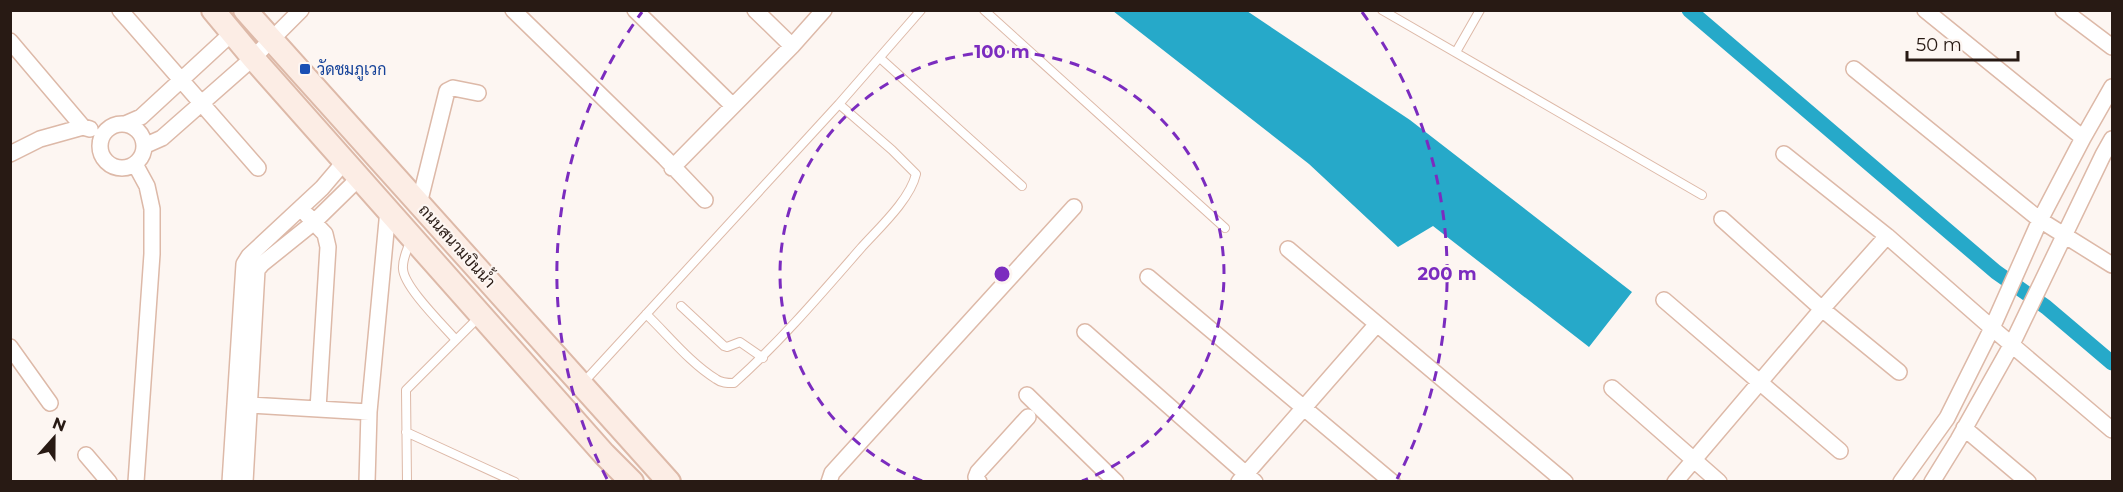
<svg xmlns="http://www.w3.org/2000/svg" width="2123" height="492" font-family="Montserrat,Sarabun,sans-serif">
<rect width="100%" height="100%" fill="#fdf6f2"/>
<path fill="#26a9c9" d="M1113,11H1247L1410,120L1632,292L1589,347L1433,226L1398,247L1309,164Z"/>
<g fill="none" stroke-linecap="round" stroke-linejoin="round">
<path stroke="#26a9c9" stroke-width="15" d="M1689,10L1996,272L2046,307L2112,363"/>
<defs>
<path id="lane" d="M984,10L1225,228
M1382,10L1702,195
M1456,52L1480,10
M880,58L1022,186
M410,242C407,250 402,260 403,269C404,287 443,325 456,340
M681,306L724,346L727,347L740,342L763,358
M646,314C668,335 690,363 716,379C721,383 727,383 734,383C780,342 820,295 861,248C878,229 910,200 916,174L892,150L839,104
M583,383L839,104L921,10
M406,432L515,482
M407,482L406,390L480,316"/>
<path id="street" d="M120,10L258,168
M513,10L665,158L705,200
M635,10L732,105
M755,10L792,46
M1925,10L2083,138
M2063,10L2112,47
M10,41L83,127
M1854,69L2040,220L2112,265
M100 146a22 22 0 1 1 44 0a22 22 0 1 1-44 0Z
M125,124L141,117L232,33
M144,146L162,138L253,58L301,10
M10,154L40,139L83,127L90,129
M1784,154L1887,236L1992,328L2112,430
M135,164L147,186L152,209V254L136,482
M672,168L792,46L824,10
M419,204L447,91L453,88L478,93
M307,215L325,234L328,247L318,409
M1722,219L1822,309L1899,372
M1288,249L1565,482
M1148,277L1392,482
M1664,300L1840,451
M1085,332L1255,482
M10,347L50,403
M1612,388L1719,482
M1027,395L1116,482
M250,405L369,412
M1964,428L2028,482
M86,455L109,482
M230,482L244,264L249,256L322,188L345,161
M245,482L257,270L262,264L313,223L359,178
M367,482L369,412L388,210
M829,482L832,473L1074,207
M979,482L976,477L978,472L1028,417
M1239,482L1377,324
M1675,482L1822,309L1887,236
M1901,482L1947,418L1992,328L2040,220L2083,138L2112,87
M1932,482L1958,440L2012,344L2103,155L2112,139"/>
<path id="secondary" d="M213,10L253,58L604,454L632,482
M245,10L669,482"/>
</defs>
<use href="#lane" stroke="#ddb9a8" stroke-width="10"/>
<use href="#street" stroke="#ddb9a8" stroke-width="18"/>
<use href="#secondary" stroke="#ddb9a8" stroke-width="26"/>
<use href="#lane" stroke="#fff" stroke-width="8"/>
<use href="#street" stroke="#fff" stroke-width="15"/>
<use href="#secondary" stroke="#fcede5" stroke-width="22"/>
</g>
<g fill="none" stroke="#7b2cbf" stroke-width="3" stroke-dasharray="10 8">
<path d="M922 481A222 222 0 1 1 1082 481"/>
<path d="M607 479A445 445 0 0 1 642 12M1362 12A445 445 0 0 1 1397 479"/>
</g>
<rect fill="#1a4fb4" stroke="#fdf6f2" stroke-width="2" x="299" y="63" width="12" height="12" rx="3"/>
<g text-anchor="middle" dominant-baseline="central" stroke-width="4.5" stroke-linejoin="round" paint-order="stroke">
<g font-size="16" fill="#164399" stroke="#fdf6f2" text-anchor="start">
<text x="317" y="69">วัดชมภูเวก</text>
</g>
<g font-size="16" fill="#281a14" stroke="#fdf6f2">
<text transform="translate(457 246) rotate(48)">ถนนสนามบินน้ำ</text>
</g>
</g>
<circle cx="1002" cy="274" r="9" fill="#7b2cbf" stroke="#fdf6f2" stroke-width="3"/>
<g font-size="18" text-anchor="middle" font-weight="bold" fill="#7b2cbf" stroke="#fdf6f2" stroke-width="4.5" stroke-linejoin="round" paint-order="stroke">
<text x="1002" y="58">100 m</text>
<text x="1447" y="280">200 m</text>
</g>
<rect width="2123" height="492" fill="none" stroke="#281a14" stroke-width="24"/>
<g transform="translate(54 438) rotate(21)" stroke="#fdf6f2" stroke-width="4.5" paint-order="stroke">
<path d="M0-4.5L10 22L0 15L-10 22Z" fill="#281a14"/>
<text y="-9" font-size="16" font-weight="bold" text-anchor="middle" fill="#281a14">N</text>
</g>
<path d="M1907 51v9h111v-9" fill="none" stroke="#281a14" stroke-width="3"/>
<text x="1916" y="51" font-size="18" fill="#281a14" stroke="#fdf6f2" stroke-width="4.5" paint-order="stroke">50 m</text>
</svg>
